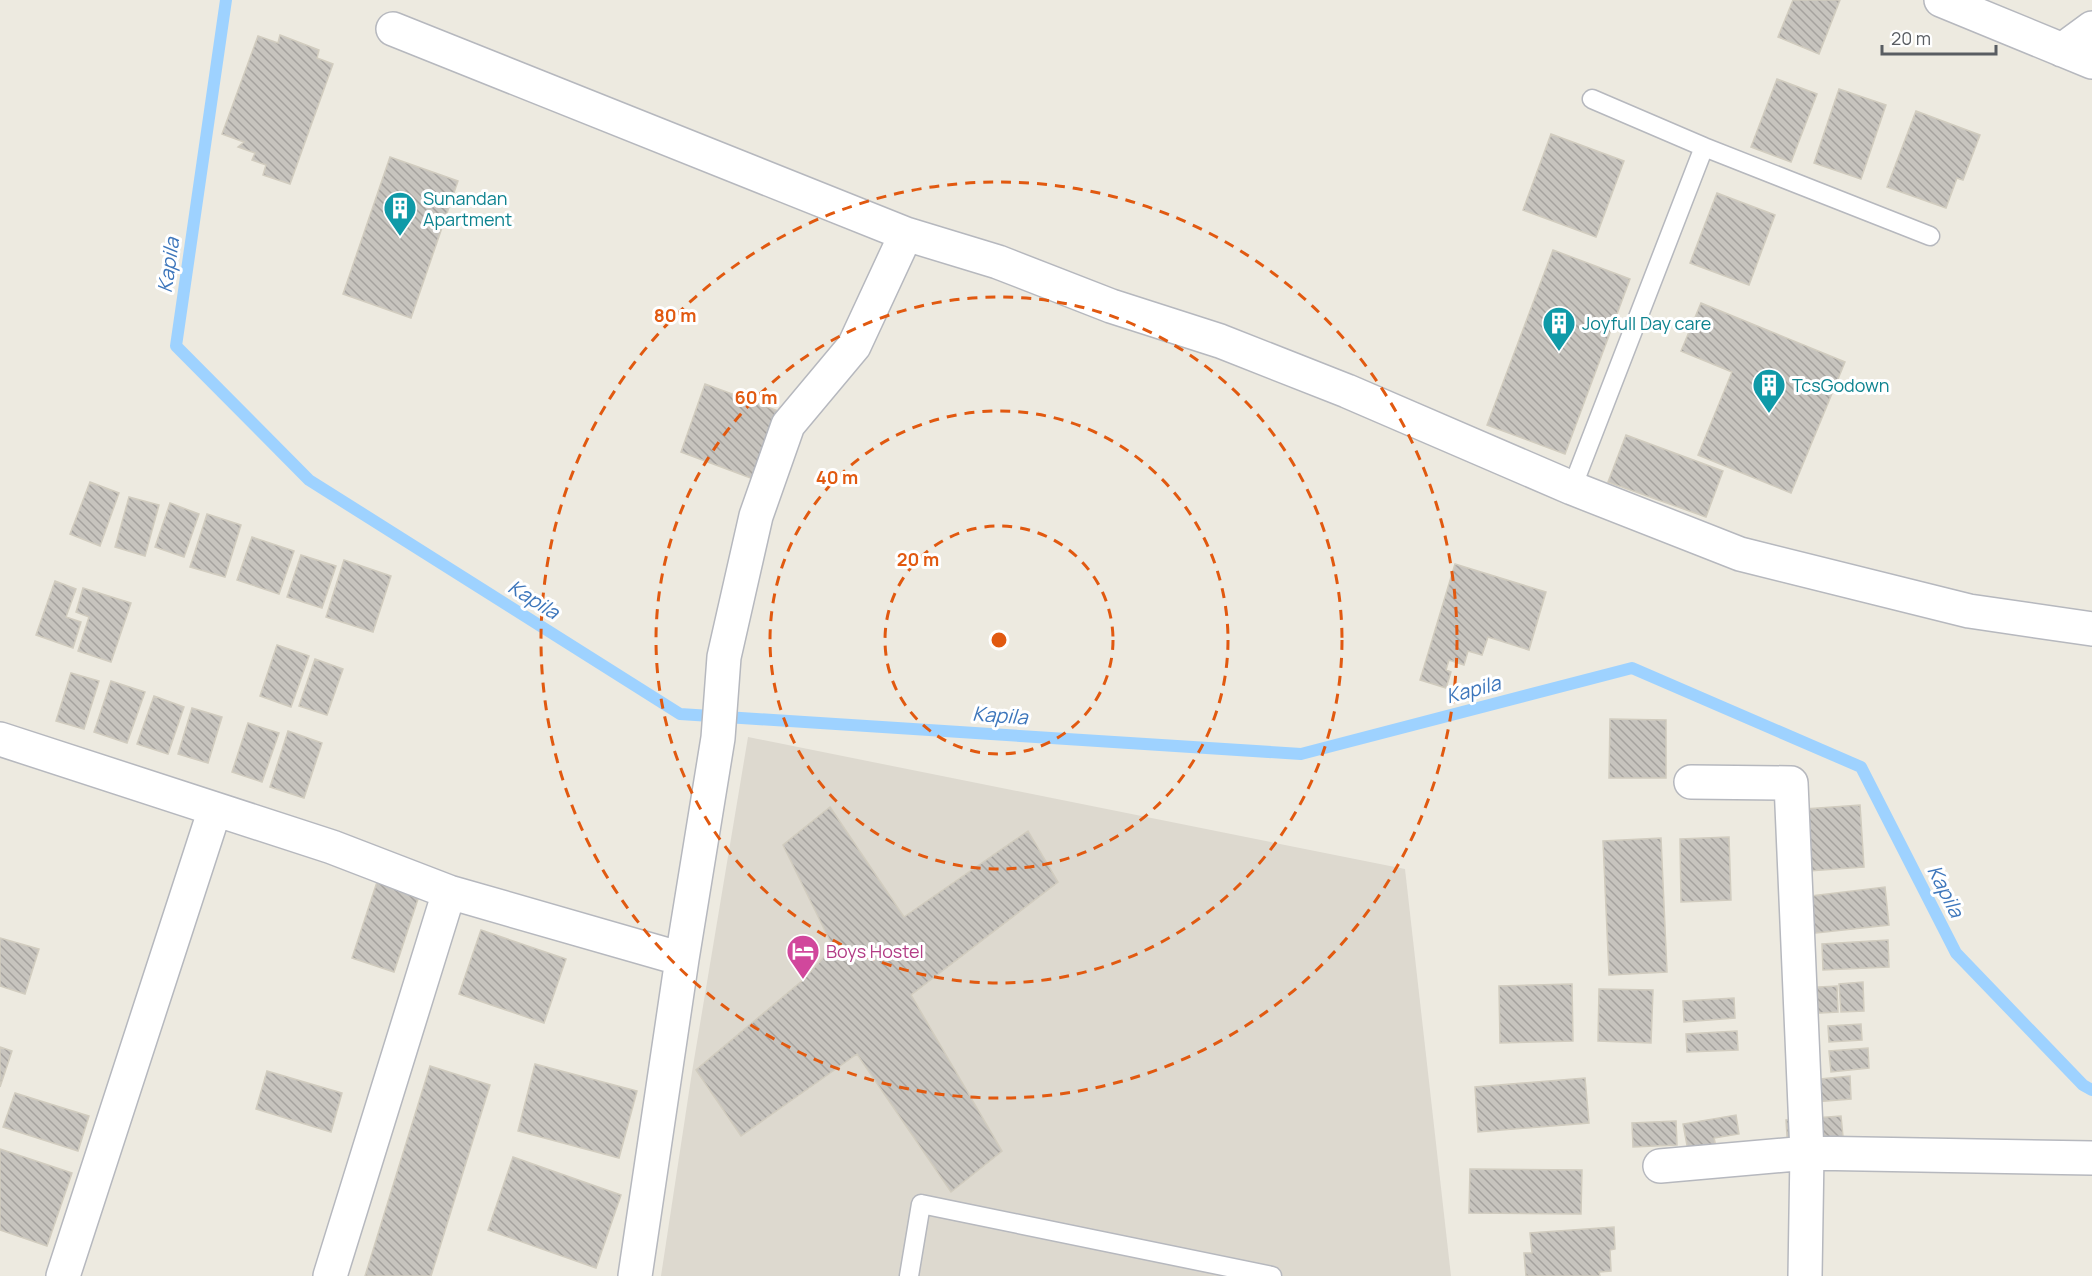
<svg xmlns="http://www.w3.org/2000/svg" width="2092" height="1276" font-family="Manrope,sans-serif">
<defs>
<pattern id="building-back-hatch" width="6" height="6" patternUnits="userSpaceOnUse" patternTransform="scale(1.5)"><rect width="6" height="6" fill="#c7c4be"/><path d="M-1 5l2 2M0 0l6 6M5-1l2 2" fill="none" stroke="#a5a29e"/></pattern>
</defs>
<rect width="100%" height="100%" fill="#edeae0"/>
<path fill="#ddd9cf" d="M748,737L1405,869L1451,1276H661L692,1072Z"/>
<g fill="none" stroke-linecap="round" stroke-linejoin="round">
<path stroke="#9ed2ff" stroke-width="12" d="M226,0L176,346L309,480L680,714L1301,754L1632,668L1861,767L1956,953L2083,1085L2092,1090"/>
</g>
<path fill="url(#building-back-hatch)" stroke="#d1ccbf" stroke-width="1.5" d="M1793,0H1840L1819,54L1778,37Z
M280,35L319,50L317,58L333,64L290,184L263,175L266,165L252,160L255,153L238,147L244,142L222,134L258,36L278,43Z
M1777,79L1817,94L1791,162L1751,147Z
M1839,89L1886,105L1861,179L1814,163Z
M1916,111L1980,135L1963,180L1957,178L1946,208L1887,187Z
M1551,134L1624,161L1596,237L1523,210Z
M390,157L458,181L411,318L343,294Z
M1717,193L1775,215L1749,285L1690,263Z
M1553,250L1630,279L1565,454L1487,425Z
M1701,303L1845,362L1791,493L1698,455L1732,372L1681,351Z
M705,384L781,412L756,480L681,452Z
M1626,435L1723,471L1706,517L1608,482Z
M90,482L119,493L100,546L70,534Z
M129,497L159,505L145,556L115,547Z
M170,503L199,514L184,557L155,547Z
M207,514L241,525L225,577L190,567Z
M252,537L294,551L279,594L237,580Z
M301,555L336,566L322,608L287,597Z
M344,560L391,576L373,632L326,617Z
M1455,564L1546,592L1529,650L1488,637L1482,655L1468,651L1464,665L1449,660L1446,670L1451,672L1446,688L1420,680Z
M55,581L76,589L66,617L81,622L73,648L36,635Z
M83,588L131,603L111,662L78,651L89,617L76,612Z
M277,645L309,656L291,707L260,696Z
M315,659L343,669L327,715L299,706Z
M71,673L99,681L84,729L56,721Z
M111,681L145,692L127,743L94,732Z
M154,696L184,707L168,754L137,744Z
M192,708L222,717L208,763L178,754Z
M1610,719L1666,720V778H1609Z
M248,723L279,733L262,782L232,772Z
M288,731L322,743L304,798L270,787Z
M1860,805L1864,867L1809,871L1805,809Z
M830,807L904,917L1028,831L1058,882L911,995L1002,1151L951,1192L857,1054L741,1136L696,1070L803,980L833,947L783,845Z
M1729,837L1731,900L1681,902L1680,839Z
M1661,838L1667,972L1609,975L1603,841Z
M377,882L419,896L394,972L352,958Z
M1885,887L1889,925L1807,934L1803,897Z
M481,930L566,959L544,1023L459,994Z
M0,938L39,949L25,994L0,986Z
M1888,940L1889,967L1823,970L1822,944Z
M1863,982L1864,1011L1841,1012L1839,984Z
M1572,984L1573,1041L1500,1043L1499,986Z
M1837,986L1838,1012L1802,1014L1801,988Z
M1599,989L1653,990L1651,1043L1598,1041Z
M1734,998L1735,1018L1684,1022L1683,1001Z
M1861,1024L1862,1040L1829,1042L1828,1026Z
M1737,1031L1738,1050L1687,1052L1686,1034Z
M0,1047L12,1051L0,1087Z
M1868,1048L1869,1068L1831,1072L1829,1051Z
M535,1064L637,1091L619,1158L518,1131Z
M430,1066L490,1085L431,1276H365Z
M267,1071L342,1093L331,1132L256,1109Z
M1850,1076L1851,1099L1802,1103L1800,1081Z
M1585,1078L1589,1123L1478,1132L1475,1087Z
M15,1093L89,1116L78,1151L3,1127Z
M1736,1115L1739,1134L1714,1138L1717,1151L1689,1156L1683,1124Z
M1841,1116L1844,1147L1788,1151L1786,1120Z
M1676,1121L1677,1145L1633,1147L1632,1123Z
M0,1149L72,1173L47,1246L0,1230Z
M513,1157L621,1195L596,1268L488,1230Z
M1470,1169L1582,1170L1581,1214L1469,1213Z
M1614,1227L1615,1249L1610,1250L1611,1271L1599,1272L1600,1276H1526L1524,1253H1532L1530,1233Z"/>
<g fill="none" stroke-linecap="round" stroke-linejoin="round">
<defs>
<path id="service" d="M1592,99L1704,147
M1572,488L1704,147L1930,236
M909,1276L921,1204L1272,1276"/>
<path id="minor" d="M1941,0L2092,62
M393,29L906,234
M2062,50L2092,28
M0,739L332,847L449,892L682,959L635,1276
M1691,782L1791,783L1807,1153L1805,1276
M682,959L718,738L724,657L756,516L788,425L854,346L906,234L998,262L1111,306L1220,341L1347,391L1572,488L1740,554L1969,611L2092,629
M1660,1166L1807,1153L2092,1158
M63,1276L215,809
M330,1276L449,892"/>
</defs>
<use href="#service" stroke="#b6b8be" stroke-width="21"/>
<use href="#minor" stroke="#b6b8be" stroke-width="36"/>
<use href="#service" stroke="#fff" stroke-width="18"/>
<use href="#minor" stroke="#fff" stroke-width="33"/>
</g>
<g fill="none" stroke="#e15910" stroke-width="3" stroke-dasharray="10 8">
<circle cx="999" cy="640" r="114"/>
<circle cx="999" cy="640" r="229"/>
<circle cx="999" cy="640" r="343"/>
<circle cx="999" cy="640" r="458"/>
</g>
<defs>
<symbol id="building-pin" viewBox="-11 -11 22 30"><path d="M0 17L-7.5 6A9.5 9.5 0 1 1 7.5 6Z" fill="#0f9aa8" stroke="#fff"/><path d="M-4-6H4V6H1V3H-1V6H-4ZM-2.5-4.3h1.7v1.8h-1.7ZM.8-4.3h1.7v1.8H.8ZM-2.5-1h1.7V.8h-1.7ZM.8-1h1.7V.8H.8Z" fill="#fff"/></symbol>
<symbol id="hotel-pin" viewBox="-11 -11 22 30"><path d="M0 17L-7.5 6A9.5 9.5 0 1 1 7.5 6Z" fill="#d1479c" stroke="#fff"/><path d="M-6-4.5h1.5V1H6V5H4.5V3h-9V5H-6ZM-4 0a1.8 1.8 0 1 1 3.6 0ZM.5 0V-2.5h3Q6-2.5 6 0Z" fill="#fff"/></symbol>
</defs>
<g fill-rule="evenodd">
<use href="#building-pin" x="381" y="189" width="38" height="52"/>
<use href="#building-pin" x="1540" y="304" width="38" height="52"/>
<use href="#building-pin" x="1750" y="366" width="38" height="52"/>
<use href="#hotel-pin" x="784" y="932" width="38" height="52"/>
</g>
<g text-anchor="middle" dominant-baseline="central" stroke-width="6" stroke-linejoin="round" paint-order="stroke">
<g font-size="18" fill="#0d838f" stroke="#fff" text-anchor="start">
<text x="423" y="198">Sunandan<tspan x="423" dy="21">Apartment</tspan></text>
<text x="1582" y="323">Joyfull Day care</text>
<text x="1792" y="385">TcsGodown</text>
</g>
<g font-size="18" fill="#b23c85" stroke="#fff" text-anchor="start">
<text x="826" y="951">Boys Hostel</text>
</g>
<g font-size="20" font-style="italic" fill="#3d76bb" stroke="#fff">
<text transform="translate(168 265) rotate(-82)">Kapila</text>
<text transform="translate(534 599) rotate(32)">Kapila</text>
<text transform="translate(1473 689) rotate(-15)">Kapila</text>
<text transform="translate(1000 715) rotate(4)">Kapila</text>
<text transform="translate(1946 891) rotate(63)">Kapila</text>
</g>
</g>
<circle cx="999" cy="640" r="9" fill="#e15910" stroke="#fff" stroke-width="3"/>
<g font-size="18" text-anchor="middle" font-weight="bold" fill="#e15910" stroke="#fff" stroke-width="6" stroke-linejoin="round" paint-order="stroke">
<text x="675" y="322">80 m</text>
<text x="756" y="404">60 m</text>
<text x="837" y="484">40 m</text>
<text x="918" y="566">20 m</text>
</g>
<path d="M1882 45v9h114v-9" fill="none" stroke="#595d62" stroke-width="3"/>
<text x="1891" y="45" font-size="18" fill="#595d62" stroke="#ffffff" stroke-width="4.5" paint-order="stroke">20 m</text>
</svg>
